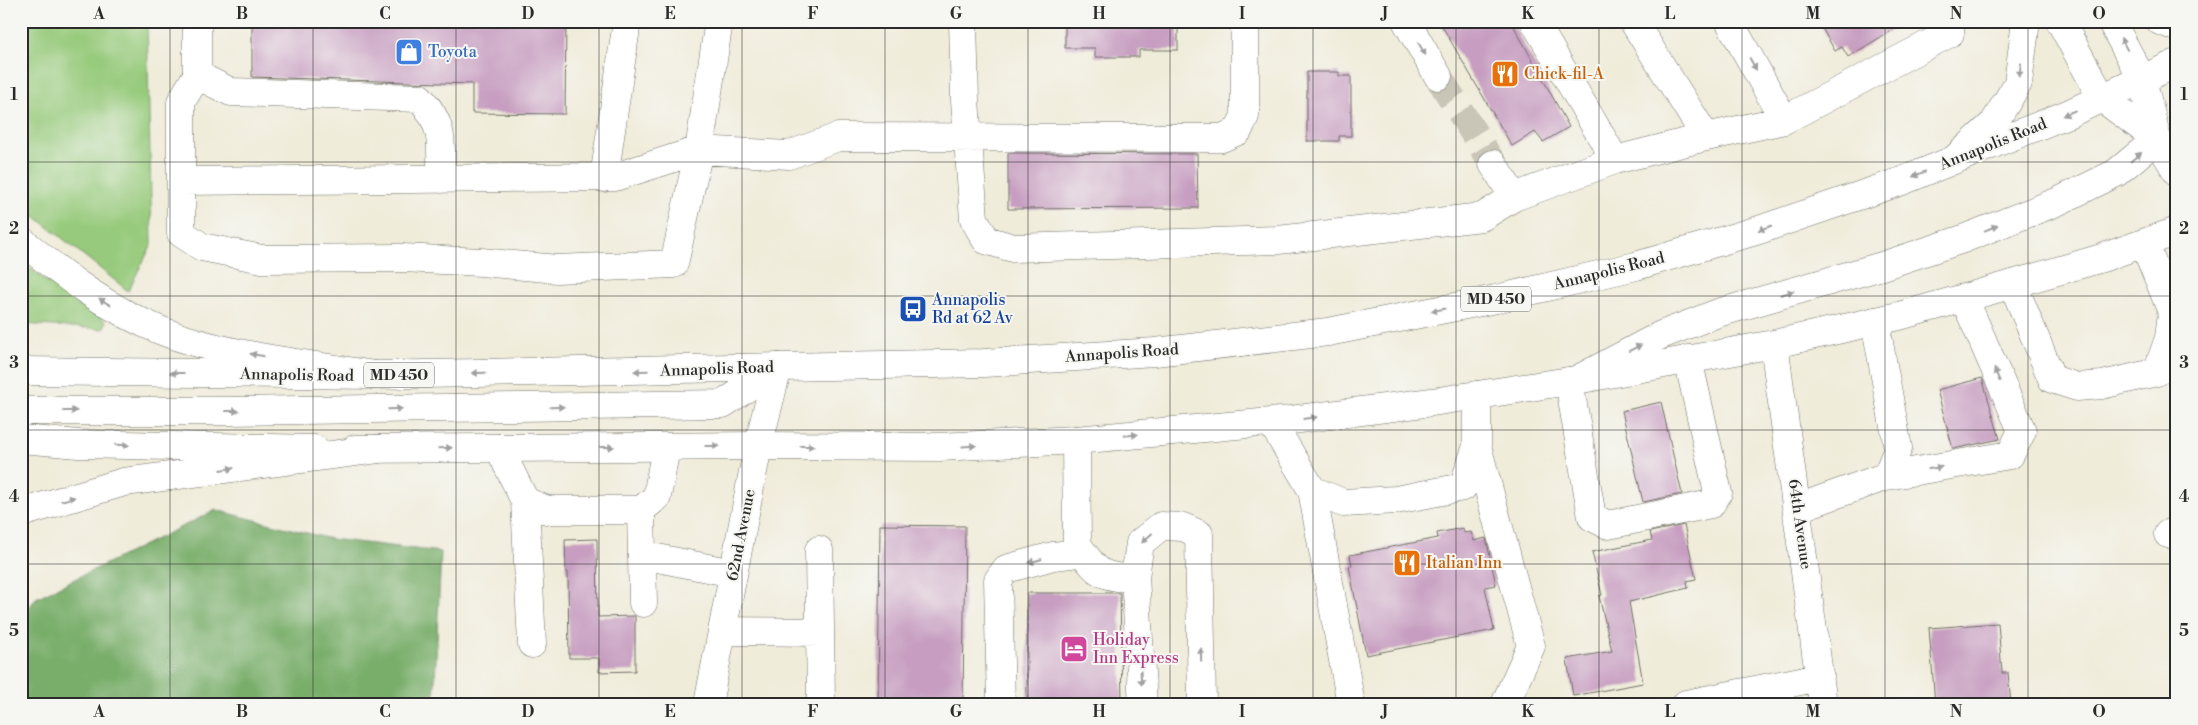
<svg xmlns="http://www.w3.org/2000/svg" width="2198" height="725" font-family="'Libre Bodoni',serif">
<rect width="100%" height="100%" fill="#f6f6f2"/>
<filter id="ink" filterUnits="userSpaceOnUse"><feTurbulence type="fractalNoise" baseFrequency=".02" numOctaves="2"/><feDisplacementMap in="SourceGraphic" scale="10" xChannelSelector="R" yChannelSelector="G"/><feConvolveMatrix kernelMatrix="1 2 1 2 8 2 1 2 1" color-interpolation-filters="sRGB"/></filter>
<filter id="wash" filterUnits="userSpaceOnUse"><feTurbulence type="fractalNoise" baseFrequency=".0096" numOctaves="4" result="noise"/><feDisplacementMap in="SourceGraphic" scale="20" xChannelSelector="R" yChannelSelector="G"/><feGaussianBlur stdDeviation="1.12" result="paint"/><feColorMatrix in="noise" values="0 0 0 0 0 0 0 0 0 0 0 0 0 0 0 0 0 1.4 0 .05"/><feComposite in="paint" operator="in"/></filter>
<g filter="url(#wash)">
<rect width="100%" height="100%" fill="#f0ecda"/>
<path fill="#97ca7b" stroke="#617a53" d="M21,21H147L152,244L128,291L21,205Z
M21,258L38,275L106,321L104,329L21,324Z"/>
<path fill="#79ae6b" stroke="#526c4b" d="M216,510L331,539L441,552L434,704H21V619L36,598Z"/>
<g id="blocks">
<path fill="#c79ec1" d="M252,21H566L565,114L472,113V84L252,77Z
M1065,21H1178V50H1139V57H1095V48H1065Z
M1439,21H1511L1569,127L1543,142L1535,132L1512,146Z
M1818,21H1907L1848,57L1842,47L1835,51Z
M1307,72H1339V76H1351V136H1339V141H1307Z
M1008,153L1197,154L1198,208L1008,209Z
M1982,378L2000,439L1953,449L1937,390Z
M1661,402L1682,494L1643,502L1622,411Z
M880,525L965,526L963,704H878Z
M1684,525L1696,579L1687,581L1688,588L1629,602L1643,683L1573,696L1567,659L1612,651L1599,596L1602,595L1592,552L1652,540L1650,532Z
M1463,528L1464,533L1471,532L1474,541L1486,538L1496,585L1485,587L1494,630L1366,655L1349,566H1352L1350,555L1438,538L1437,533Z
M597,539L598,617L635,616V671L599,672V658H569L568,572H566L565,540Z
M1027,593H1120L1122,704H1027Z
M1998,623L2002,673H2008L2011,704H1935L1929,628Z"/>
</g>
</g>
<g filter="url(#ink)">
<use href="#blocks" fill-opacity="0" stroke="#706f68" stroke-width="1"/>
<g fill="none" stroke-linecap="round" stroke-linejoin="round">
<path stroke="#c9c5b7" stroke-width="28" stroke-dasharray="28 14" stroke-linecap="butt" d="M1438,76L1493,164"/>
<defs>
<path id="minor" d="M197,21V75L181,102V233L202,247L262,259L403,258L481,262L557,269L674,264L699,150L719,21
M963,21L965,100L974,219L986,240L1013,248L1278,240L1482,217L1514,197L1615,160L1706,137
M1406,21L1438,76
M1534,21L1615,160
M1633,21L1706,137L1784,120L1950,33L1951,21
M1729,21L1784,120
M2060,21L2102,98L2157,139
M2111,21L2142,79L2157,139L2177,172
M2160,21L2177,27
M197,75L231,92L420,98C445,126 441,143 441,179
M1956,158L1994,123L2018,83L2026,21
M1493,164L1514,197
M604,178L627,21
M182,181L615,177L699,150L789,155L838,137L1222,138L1238,131L1245,116V21
M2013,284L2052,379L2077,387L2102,385L2157,372L2169,338L2172,312L2144,243
M1774,344L1823,704
M1580,378L1661,335L1718,313L1882,266L1963,239L2059,201L2116,173L2157,139
M1569,381L1592,517L1608,525L1711,504L1718,493L1688,359
M1272,423L1312,490L1343,503L1396,500L1463,487L1477,446V395
M1477,446L1531,646L1505,704
M499,448L525,501L547,510H641L657,497L666,447
M1887,476L2010,455L2022,431L1964,298
M1312,490L1351,704
M525,501L532,644
M1798,508L1887,476L1898,448L1875,321
M641,510L643,603
M2168,534L2177,530
M1077,544C1095,570 1101,580 1135,577
M819,550L821,704
M642,555L733,573
M722,631L820,632
M708,704L758,446L778,367
M1001,704L998,580L1006,569L1053,556L1071,554L1077,544L1076,440
M1143,704L1135,577L1140,543L1161,526L1183,527L1199,534L1202,704
M1686,704L1820,677"/>
<path id="major" d="M21,371L374,375L984,363L1155,352L1328,332L1496,299L1636,266L1759,230L1902,181L2070,113L2177,63
M21,411H230L723,404L778,367
M21,439L79,444L314,449
M355,449L758,446L939,447L1076,440L1291,420L1432,402L1576,380L1774,344L1899,316L1975,295L2102,258L2177,231"/>
<path id="highway" d="M21,240C64,276 109,310 162,331C228,357 305,363 374,375
M21,513L124,482L378,449"/>
</defs>
<use href="#minor" stroke="#706f68" stroke-width="29"/>
<use href="#major" stroke="#706f68" stroke-width="29"/>
<use href="#highway" stroke="#706f68" stroke-width="29"/>
<use href="#minor" stroke="#fff" stroke-width="28"/>
<use href="#major" stroke="#fff" stroke-width="28"/>
<use href="#highway" stroke="#fff" stroke-width="28"/>
</g>
<defs><path id="oneway-solid" d="M-6-.8H1V-3.2L6.5 0L1 3.2V.8H-6Z" transform="scale(1.25)"/></defs>
<g fill="#a0a0a0">
<use href="#oneway-solid" transform="translate(2124 44) rotate(-118)"/>
<use href="#oneway-solid" transform="translate(1422 49) rotate(59)"/>
<use href="#oneway-solid" transform="translate(1753 64) rotate(61)"/>
<use href="#oneway-solid" transform="translate(2020 70) rotate(99)"/>
<use href="#oneway-solid" transform="translate(2069 113) rotate(157)"/>
<use href="#oneway-solid" transform="translate(2136 157) rotate(-40)"/>
<use href="#oneway-solid" transform="translate(1919 174) rotate(157)"/>
<use href="#oneway-solid" transform="translate(1765 228) rotate(161)"/>
<use href="#oneway-solid" transform="translate(1991 228) rotate(-22)"/>
<use href="#oneway-solid" transform="translate(1787 293) rotate(-16)"/>
<use href="#oneway-solid" transform="translate(105 302) rotate(-149)"/>
<use href="#oneway-solid" transform="translate(1438 310) rotate(169)"/>
<use href="#oneway-solid" transform="translate(1635 348) rotate(-26)"/>
<use href="#oneway-solid" transform="translate(257 355) rotate(-170)"/>
<use href="#oneway-solid" transform="translate(641 371) rotate(179)"/>
<use href="#oneway-solid" transform="translate(177 373) rotate(-180)"/>
<use href="#oneway-solid" transform="translate(479 373) rotate(179)"/>
<use href="#oneway-solid" transform="translate(1997 375) rotate(-113)"/>
<use href="#oneway-solid" transform="translate(557 407) rotate(-1)"/>
<use href="#oneway-solid" transform="translate(395 409) rotate(-1)"/>
<use href="#oneway-solid" transform="translate(70 411)"/>
<use href="#oneway-solid" transform="translate(232 411)"/>
<use href="#oneway-solid" transform="translate(1310 418) rotate(-7)"/>
<use href="#oneway-solid" transform="translate(1131 435) rotate(-5)"/>
<use href="#oneway-solid" transform="translate(122 445) rotate(1)"/>
<use href="#oneway-solid" transform="translate(712 446)"/>
<use href="#oneway-solid" transform="translate(807 446)"/>
<use href="#oneway-solid" transform="translate(969 446) rotate(-3)"/>
<use href="#oneway-solid" transform="translate(607 447)"/>
<use href="#oneway-solid" transform="translate(445 448) rotate(-1)"/>
<use href="#oneway-solid" transform="translate(1935 468) rotate(-10)"/>
<use href="#oneway-solid" transform="translate(227 469) rotate(-8)"/>
<use href="#oneway-solid" transform="translate(68 499) rotate(-16)"/>
<use href="#oneway-solid" transform="translate(1147 538) rotate(138)"/>
<use href="#oneway-solid" transform="translate(1035 561) rotate(165)"/>
<use href="#oneway-solid" transform="translate(1201 655) rotate(-91)"/>
<use href="#oneway-solid" transform="translate(1141 678) rotate(86)"/>
</g>
</g>
<path fill="none" stroke="#2b2b2b" stroke-width="1" stroke-opacity="0.55" d="M170,21V704M313,21V704M456,21V704M599,21V704M742,21V704M885,21V704M1028,21V704M1170,21V704M1313,21V704M1456,21V704M1599,21V704M1742,21V704M1885,21V704M2028,21V704M21,162H2177M21,296H2177M21,430H2177M21,564H2177"/>
<defs>
<symbol id="shop-square" viewBox="-11 -11 22 22"><rect x="-9" y="-9" width="18" height="18" rx="4" fill="#3f7fe0" stroke="#f6f6f2"/><path d="M-5-2.5h2.3a2.7 3.5 0 0 1 5.4 0H5L5.5 6h-11ZM-1.5-2.5h3a1.5 2.3 0 0 0-3 0Z" fill="#fff"/></symbol>
<symbol id="restaurant-square" viewBox="-11 -11 22 22"><rect x="-9" y="-9" width="18" height="18" rx="4" fill="#e8710a" stroke="#f6f6f2"/><path d="M-5-6h1v4h1v-4h1v4h1v-4h1v5L-1.5 .5V6h-2V.5L-5-1ZM5-6V6H3V1.5H1.5Q1.5-4 5-6Z" fill="#fff"/></symbol>
<symbol id="bus-square" viewBox="-11 -11 22 22"><rect x="-9" y="-9" width="18" height="18" rx="4" fill="#1a4fb4" stroke="#f6f6f2"/><path d="M-5-6H5V4H4V6H2V4H-2V6H-4V4H-5ZM-3.5-4V0h7V-4ZM-3.5 1.2v1.5H-2V1.2ZM2 1.2v1.5H3.5V1.2Z" fill="#fff"/></symbol>
<symbol id="hotel-square" viewBox="-11 -11 22 22"><rect x="-9" y="-9" width="18" height="18" rx="4" fill="#d1479c" stroke="#f6f6f2"/><path d="M-6-4.5h1.5V1H6V5H4.5V3h-9V5H-6ZM-4 0a1.8 1.8 0 1 1 3.6 0ZM.5 0V-2.5h3Q6-2.5 6 0Z" fill="#fff"/></symbol>
</defs>
<g fill-rule="evenodd">
<use href="#shop-square" x="393" y="36" width="32" height="32"/>
<use href="#restaurant-square" x="1489" y="58" width="32" height="32"/>
<use href="#bus-square" x="897" y="293" width="32" height="32"/>
<use href="#restaurant-square" x="1391" y="547" width="32" height="32"/>
<use href="#hotel-square" x="1058" y="633" width="32" height="32"/>
</g>
<g text-anchor="middle" dominant-baseline="central" stroke-width="4" stroke-linejoin="round" paint-order="stroke">
<g fill="#f6f6f2" stroke="#686867" stroke-width="1">
<rect x="1461" y="286.5" width="70" height="25" rx="4"/>
<rect x="364" y="362.5" width="70" height="25" rx="4"/>
</g>
<g font-size="15" font-weight="bold" fill="#2b2b2b">
<text x="1496" y="299">MD 450</text>
<text x="399" y="375">MD 450</text>
</g>
<g font-size="16" fill="#366cbe" stroke="#f6f6f2" text-anchor="start">
<text x="428" y="52">Toyota</text>
</g>
<g font-size="16" fill="#c56008" stroke="#f6f6f2" text-anchor="start">
<text x="1524" y="74">Chick-fil-A</text>
<text x="1426" y="563">Italian Inn</text>
</g>
<g font-size="16" fill="#2b2b2b" stroke="#f6f6f2">
<text transform="translate(1993 144) rotate(-22)">Annapolis Road</text>
<text transform="translate(1609 271) rotate(-14)">Annapolis Road</text>
<text transform="translate(1122 353) rotate(-4)">Annapolis Road</text>
<text transform="translate(717 369) rotate(-2)">Annapolis Road</text>
<text transform="translate(297 375) rotate(1)">Annapolis Road</text>
<text transform="translate(1800 524) rotate(82)">64th Avenue</text>
<text transform="translate(741 535) rotate(-79)">62nd Avenue</text>
</g>
<g font-size="16" fill="#164399" stroke="#f6f6f2" text-anchor="start">
<text x="932" y="300">Annapolis<tspan x="932" dy="18">Rd at 62 Av</tspan></text>
</g>
<g font-size="16" fill="#b23c85" stroke="#f6f6f2" text-anchor="start">
<text x="1093" y="640">Holiday<tspan x="1093" dy="18">Inn Express</tspan></text>
</g>
</g>
<rect width="2198" height="725" fill="none" stroke="#f6f6f2" stroke-width="55"/>
<rect x="28" y="28" width="2142" height="670" fill="none" stroke="#2b2b2b" stroke-width="2"/>
<g font-size="16" text-anchor="middle" font-weight="bold" fill="#2b2b2b">
<text x="99" y="19">A</text>
<text x="242" y="19">B</text>
<text x="385" y="19">C</text>
<text x="528" y="19">D</text>
<text x="670" y="19">E</text>
<text x="813" y="19">F</text>
<text x="956" y="19">G</text>
<text x="1099" y="19">H</text>
<text x="1242" y="19">I</text>
<text x="1385" y="19">J</text>
<text x="1528" y="19">K</text>
<text x="1670" y="19">L</text>
<text x="1813" y="19">M</text>
<text x="1956" y="19">N</text>
<text x="2099" y="19">O</text>
<text x="14" y="100">1</text>
<text x="2184" y="100">1</text>
<text x="14" y="234">2</text>
<text x="2184" y="234">2</text>
<text x="14" y="368">3</text>
<text x="2184" y="368">3</text>
<text x="14" y="502">4</text>
<text x="2184" y="502">4</text>
<text x="14" y="636">5</text>
<text x="2184" y="636">5</text>
<text x="99" y="717">A</text>
<text x="242" y="717">B</text>
<text x="385" y="717">C</text>
<text x="528" y="717">D</text>
<text x="670" y="717">E</text>
<text x="813" y="717">F</text>
<text x="956" y="717">G</text>
<text x="1099" y="717">H</text>
<text x="1242" y="717">I</text>
<text x="1385" y="717">J</text>
<text x="1528" y="717">K</text>
<text x="1670" y="717">L</text>
<text x="1813" y="717">M</text>
<text x="1956" y="717">N</text>
<text x="2099" y="717">O</text>
</g>
</svg>
